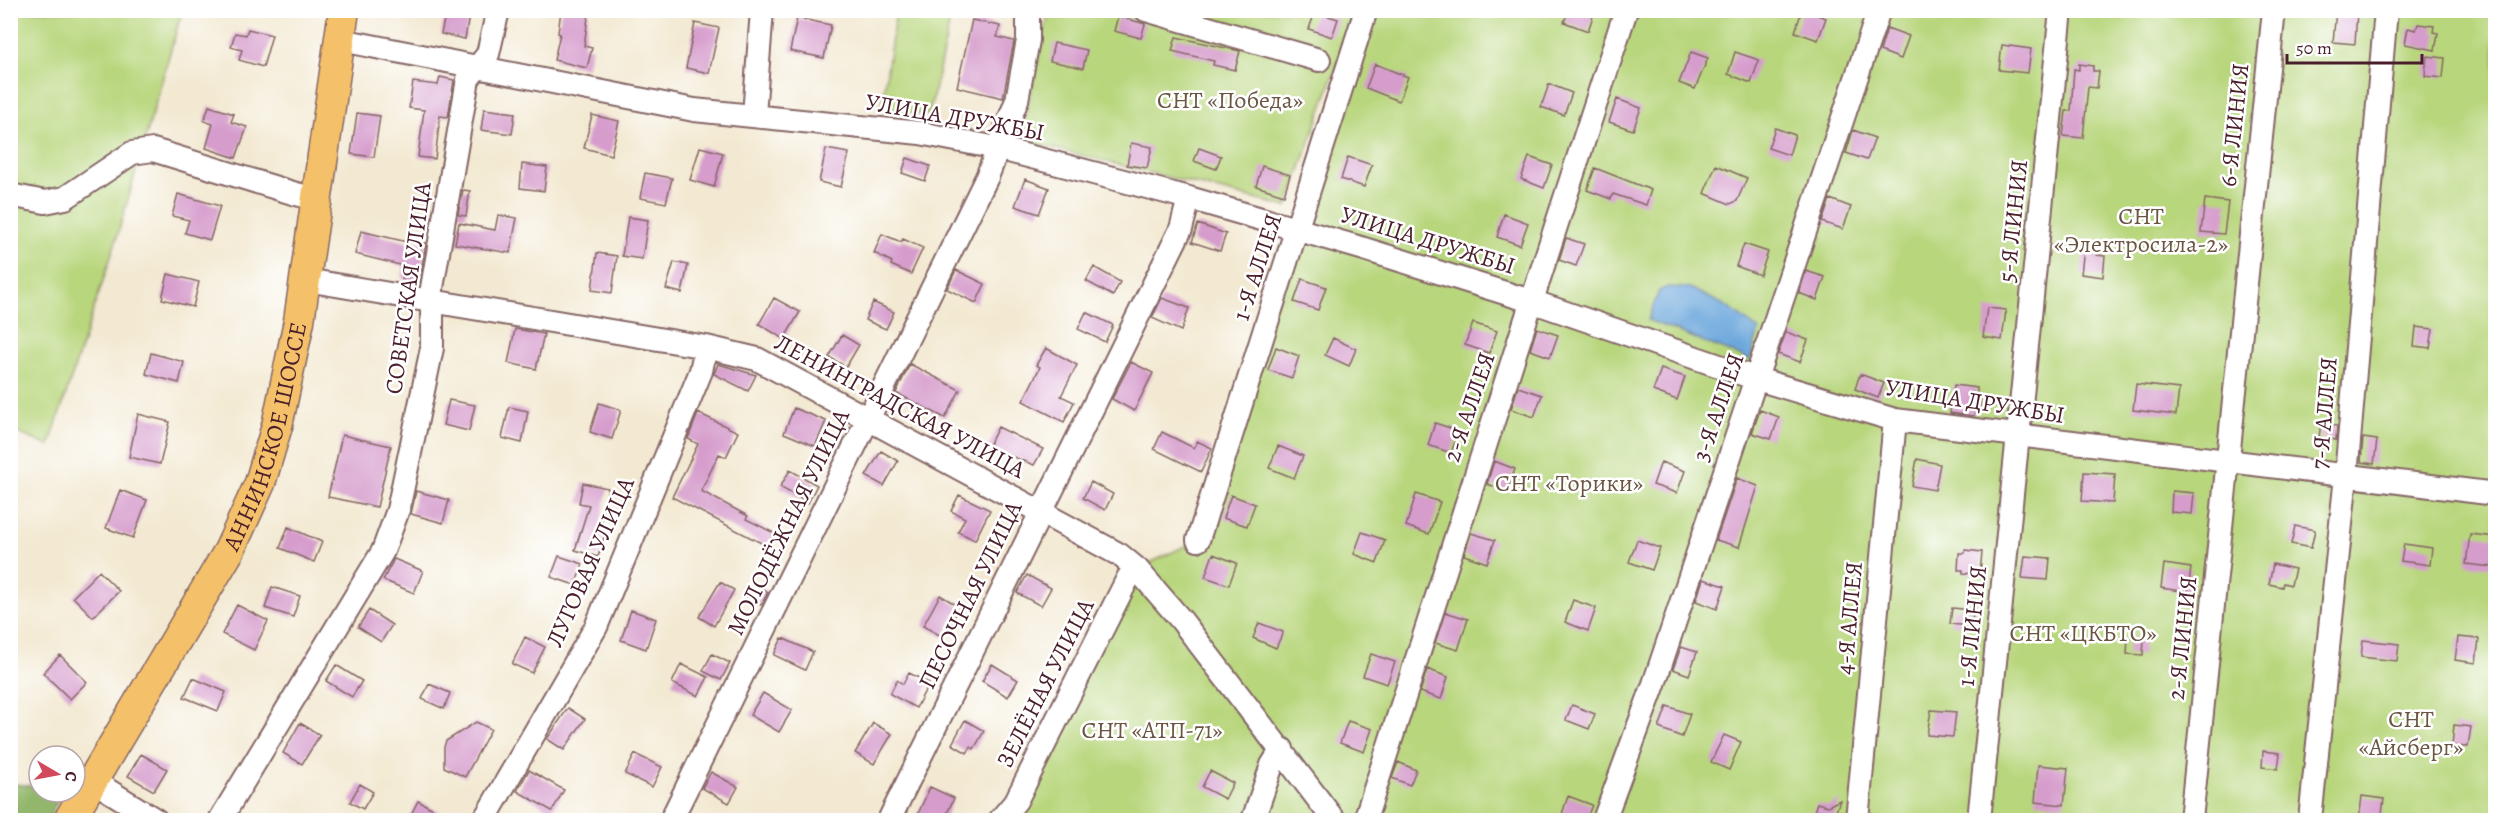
<svg xmlns="http://www.w3.org/2000/svg" width="2506" height="831" font-family="Alegreya,serif">
<rect width="100%" height="100%" fill="#fff"/>
<filter id="ink" filterUnits="userSpaceOnUse"><feTurbulence type="fractalNoise" baseFrequency=".0167" numOctaves="2"/><feDisplacementMap in="SourceGraphic" scale="12" xChannelSelector="R" yChannelSelector="G"/><feConvolveMatrix kernelMatrix="1 2 1 2 8 2 1 2 1" color-interpolation-filters="sRGB"/></filter>
<filter id="wash" filterUnits="userSpaceOnUse"><feTurbulence type="fractalNoise" baseFrequency=".008" numOctaves="4" result="noise"/><feDisplacementMap in="SourceGraphic" scale="24" xChannelSelector="R" yChannelSelector="G"/><feGaussianBlur stdDeviation="1.35" result="paint"/><feColorMatrix in="noise" values="0 0 0 0 0 0 0 0 0 0 0 0 0 0 0 0 0 1.4 0 .05"/><feComposite in="paint" operator="in"/></filter>
<g filter="url(#wash)">
<rect width="100%" height="100%" fill="#f3e9d2"/>
<path fill="#b8d67c" stroke="#817a54" stroke-width="1.5" d="M11,11H182L115,244L49,446L11,430Z
M896,11H952L929,115L881,110Z
M1049,11H1356L1287,207L1020,140Z
M1366,11H2495V820H1000L1137,569L1198,540Z"/>
<path fill="#92b76c" stroke="#6e6b4c" stroke-width="1.5" d="M11,784L39,786V792H54L60,797L47,820H11Z"/>
<path fill="#6ca7dc" stroke="#5b6384" stroke-width="1.5" d="M1667,287L1690,288L1726,306L1759,330L1750,360L1648,320L1659,291Z"/>
<g id="blocks">
<path fill="#d69ccc" d="M446,10H470L465,39L441,34Z
M561,10H589L584,46L592,48L587,68L554,60L560,34L558,33Z
M1569,10H1595L1588,31L1564,22Z
M1802,10L1826,18L1818,40L1795,32Z
M2336,10L2357,12L2355,44L2333,42Z
M1315,12L1338,19L1332,37L1309,29Z
M1118,16L1145,24L1141,38L1114,31Z
M797,18L831,25L824,58L790,51Z
M972,20L1000,26L997,37L1014,41L1003,98L957,87Z
M695,23L719,28L709,73L686,68Z
M2418,24L2434,26L2433,32L2438,33L2435,50L2405,44L2408,28L2416,30Z
M1887,28L1909,36L1901,59L1880,51Z
M248,29L272,35L263,67L239,60L242,50L231,47L235,33L246,35Z
M1176,37L1240,51L1235,70L1213,65L1214,61L1172,51Z
M1054,43L1087,50L1083,68L1050,61Z
M2002,45L2031,49L2028,73L1999,70Z
M1691,52L1708,58L1695,89L1679,83Z
M1735,52L1759,60L1751,83L1728,74Z
M2427,56L2445,58L2443,78L2425,76Z
M1375,64L1408,77L1399,101L1366,88Z
M2079,64L2093,66V71H2099L2097,88L2088,87L2083,138L2063,136L2066,111H2071L2074,69L2079,70Z
M440,77L454,80L448,117L440,116L435,159L418,157L424,110L409,108L413,82L438,85Z
M1549,84L1572,93L1564,115L1541,107Z
M1617,99L1641,108L1633,130L1609,122Z
M209,106L234,114L231,122L247,127L236,158L206,148L213,124L204,121Z
M484,109L515,113L512,134L481,130Z
M357,113L380,116L374,157L351,154Z
M592,115L619,121L611,155L584,148Z
M1775,128L1795,135L1789,155L1768,148Z
M1853,130L1875,138L1867,160L1846,153Z
M1131,143L1152,147L1147,168L1127,165Z
M700,147L723,153L714,187L690,180Z
M1199,148L1221,156L1216,169L1194,161Z
M826,149L849,153L841,187L819,182Z
M1348,157L1372,165L1364,187L1341,179Z
M1529,157L1552,165L1544,188L1521,179Z
M907,158L930,166L925,181L902,173Z
M522,164L547,167L544,191L520,188Z
M1716,165L1747,178L1737,201L1730,204L1704,193Z
M1262,166L1290,175L1284,195L1256,186Z
M1595,168L1651,190L1646,205L1613,194L1611,199L1587,190Z
M645,173L672,178L666,203L640,198Z
M1025,179L1049,188L1039,214L1015,206Z
M463,190L470,191L466,216L458,215Z
M178,194L220,206L210,240L185,233L189,220L172,216Z
M1830,199L1851,207L1843,229L1822,222Z
M2205,199L2228,202L2224,234L2201,232Z
M1504,214L1528,223L1520,245L1497,237Z
M498,215L517,218L510,253L455,244L459,223L495,230Z
M628,217L648,220L642,259L622,256Z
M1198,224L1226,234L1220,251L1192,242Z
M361,231L407,242L426,243L419,282L402,279L404,266L355,254Z
M882,234L901,242L903,239L923,248L911,274L891,265L892,262L874,253Z
M1566,238L1584,244L1576,266L1559,260Z
M1744,244L1768,252L1760,275L1736,266Z
M2084,248L2098,249L2097,255L2105,256L2103,277L2081,274Z
M597,253L617,256L612,293L592,290Z
M674,262L688,265L682,293L666,289Z
M1094,267L1120,282L1113,296L1086,281Z
M956,270L985,284L976,303L947,289Z
M1806,271L1825,277L1817,300L1799,293Z
M168,274L199,282L193,307L162,299Z
M1302,279L1326,287L1318,310L1294,302Z
M774,298L800,312L784,339L759,324Z
M1162,298L1189,308L1181,331L1152,318Z
M873,302L894,312L886,329L865,320Z
M1987,308L2006,310L2002,340L1983,337Z
M1086,312L1113,325L1105,342L1078,329Z
M1473,323L1497,331L1489,353L1465,345Z
M2416,327L2433,329L2430,348L2414,346Z
M1537,328L1558,335L1550,357L1530,350Z
M515,329L544,334L536,369L508,363Z
M1786,332L1808,340L1800,362L1778,354Z
M842,335L859,345L846,367L829,357Z
M1333,338L1356,349L1349,366L1325,355Z
M1276,347L1299,356L1292,378L1268,370Z
M1046,348L1077,365L1061,396L1074,402L1064,422L1023,401L1040,367L1036,365Z
M151,353L184,362L179,383L146,374Z
M1131,362L1153,373L1134,411L1112,399Z
M718,364L756,375L748,391L714,374Z
M910,364L960,390L945,418L896,393Z
M1661,369L1685,377L1677,400L1653,391Z
M1860,374L1884,383L1878,398L1855,389Z
M2136,384L2179,389L2176,415L2133,410Z
M1954,385L1977,388V394L1981,395L1979,410H1975L1974,416L1950,413Z
M1518,387L1542,395L1534,417L1511,409Z
M449,400L475,405L469,431L443,425Z
M599,403L621,410L612,439L590,432Z
M509,407L528,411L522,443L502,438Z
M794,408L826,421L815,446L784,433Z
M1760,410L1779,417L1771,439L1752,433Z
M698,413L738,432L726,457L719,454L701,491L748,516L746,519L774,533L767,546L672,497L698,444L688,439Z
M138,414L170,422L160,464L129,457Z
M1435,423L1459,431L1451,453L1428,445Z
M2321,423L2337,426L2336,440L2319,437Z
M998,427L1043,449L1034,465L988,447Z
M1162,432L1194,448L1197,441L1212,448L1201,472L1154,449Z
M342,435L391,446L377,507L328,497Z
M2363,438L2377,440L2374,464L2361,462Z
M1278,446L1303,456L1294,478L1269,468Z
M881,451L898,461L884,486L866,476Z
M1917,459L1940,464L1935,490L1912,486Z
M1494,461L1515,469L1507,491L1487,484Z
M1661,462L1685,471L1677,493L1653,485Z
M790,470L817,485L808,503L780,487Z
M2084,472L2115,474L2113,503L2082,501Z
M1737,478L1758,486L1739,547L1716,540Z
M1091,482L1113,494L1105,510L1083,498Z
M583,483L608,488L599,532L605,534L598,557L575,550L589,505L579,503Z
M120,490L147,500L133,538L106,528Z
M416,491L449,500L443,523L411,514Z
M2172,491L2194,493L2192,514L2171,512Z
M1416,494L1440,502L1429,534L1406,526Z
M959,495L990,510L975,540L958,532L965,518L951,511Z
M1231,495L1255,504L1247,526L1223,518Z
M2295,526L2315,530L2311,548L2291,544Z
M288,527L322,542L314,562L280,548Z
M1362,532L1385,540L1377,563L1354,554Z
M1471,533L1495,540L1487,563L1464,555Z
M2470,534L2495,537L2492,567L2466,564Z
M1637,540L1660,548L1652,570L1629,562Z
M2404,544L2432,548L2430,565L2401,561Z
M1965,550L1982,552L1980,574L1963,573V570H1958L1959,553H1965Z
M1213,554L1237,563L1229,585L1205,577Z
M559,556L583,564L575,585L551,577Z
M2025,556L2050,558L2048,580L2022,578Z
M394,559L423,571L414,593L383,580Z
M2164,564L2191,568L2188,592L2161,588Z
M2273,564L2295,569L2291,585L2283,583L2282,587L2269,584Z
M99,571L119,591L93,617L73,597Z
M1027,575L1051,588L1041,606L1017,593Z
M1703,579L1725,586L1717,609L1696,601Z
M720,582L734,590L714,626L699,617Z
M751,582L768,592L761,605L744,595Z
M272,587L300,596L293,617L265,608Z
M940,595L960,607L943,637L923,626Z
M1573,600L1596,608L1588,631L1565,622Z
M237,605L268,621L254,650L222,634Z
M1952,608L1973,610L1972,626L1950,624Z
M369,610L392,625L381,642L358,627Z
M631,610L656,619L646,649L621,640Z
M1445,612L1468,619L1458,650L1435,643Z
M1259,623L1283,632L1276,648L1253,638Z
M525,637L545,647L532,673L512,664Z
M2128,637L2144,639L2143,655L2127,654Z
M2458,637L2479,639L2476,663L2455,660Z
M782,638L813,652L805,670L774,655Z
M2363,640L2399,644L2397,661L2361,657Z
M1681,647L1697,652L1689,675L1673,669Z
M712,654L730,663L721,680L703,671Z
M1371,654L1395,662L1387,684L1363,676Z
M60,655L87,682L70,699L43,673Z
M681,664L708,677L698,696L672,683Z
M992,664L1018,680L1008,697L982,681Z
M336,665L362,681L352,697L326,681Z
M1427,669L1448,677L1441,699L1420,692Z
M909,673L929,683L916,708L890,694L897,680L903,684Z
M193,678L226,692L218,711L184,697Z
M429,684L450,693L444,709L422,699Z
M763,693L792,710L779,732L750,715Z
M1572,705L1595,714L1589,729L1566,720Z
M1667,706L1690,714L1682,737L1659,728Z
M568,708L585,719L564,750L547,739Z
M1931,710L1956,712L1953,737L1927,735Z
M965,720L984,731L974,749L971,747L967,753L952,744Z
M1348,721L1372,729L1364,752L1340,743Z
M476,722L491,729L465,777L444,767V747L446,741Z
M300,723L320,735L302,764L283,753Z
M873,723L892,734L874,764L855,753Z
M2454,725L2471,727L2468,747L2452,746Z
M1724,735L1741,742L1729,770L1711,762Z
M2263,751L2280,753L2278,769L2262,767Z
M141,754L167,769L154,791L128,776Z
M635,754L662,767L652,787L625,774Z
M1398,762L1416,770L1410,785L1392,778Z
M2038,765L2068,768L2064,805L2035,802Z
M529,770L564,790L552,811L517,791Z
M1210,771L1233,783L1225,799L1202,787Z
M711,772L738,787L729,803L702,788Z
M360,784L373,792L363,809L350,802Z
M930,787L954,798L944,820H927L917,816Z
M1568,796L1592,805L1586,820H1560Z
M2362,796L2384,799L2381,820H2359Z
M1840,800L1833,820H1811L1817,803L1828,806Z
M418,801L455,820H408Z"/>
</g>
</g>
<g filter="url(#ink)">
<use href="#blocks" fill-opacity="0" stroke="#856665" stroke-width="1.5"/>
<g fill="none" stroke-linecap="round" stroke-linejoin="round">
<defs>
<path id="minor" d="M1146,10L1319,60
M341,40L694,110L920,133L997,148L1189,198L1361,248L1534,302L1757,379L1895,420L2496,494
M754,115L762,10
M10,195L45,202L65,198L132,153L153,150L296,194L318,199
M306,280L706,347L757,359L1120,555L1137,569L1182,621L1334,820
M1198,540L1366,10
M93,781L156,820
M220,820L383,551L398,510L432,348V288L468,79L488,54L498,10
M484,820L596,627L701,371L706,347
M671,820L987,177L1017,100L1028,40V10
M889,820L1181,229L1189,198
M1000,820L1016,801L1128,578L1137,569
M1253,820L1272,765L1282,749
M1365,820C1450,550 1539,280 1626,10
M1604,820L1654,684L1879,10
M1857,820L1895,420
M1979,820L2061,10
M2191,820L2274,10
M2310,820L2346,476L2386,10"/>
<g id="major">
<path id="s1" d="M69,820L229,551L260,483L277,426L299,321L344,10"/>
</g>
</defs>
<use href="#minor" stroke="#856665" stroke-width="26"/>
<use href="#major" stroke="#856665" stroke-width="33"/>
<use href="#minor" stroke="#fff" stroke-width="22"/>
<use href="#major" stroke="#f4c16a" stroke-width="30"/>
</g>
</g>
<g text-anchor="middle" dominant-baseline="central" stroke-width="5" stroke-linejoin="round" paint-order="stroke">
<g font-size="24" fill="#6b5643" stroke="#fff">
<text x="1230" y="100">СНТ «Победа»</text>
<text x="2141" y="216">СНТ<tspan x="2141" dy="28">«Электросила-2»</tspan></text>
<text x="1569" y="483">СНТ «Торики»</text>
<text x="2083" y="633">СНТ «ЦКБТО»</text>
<text x="2411" y="719">СНТ<tspan x="2411" dy="28">«Айсберг»</tspan></text>
<text x="1152" y="730">СНТ «АТП-71»</text>
</g>
<g font-size="24" fill="#4a1f2b" stroke="#fff">
<text transform="translate(955 117) rotate(10)">УЛИЦА ДРУЖБЫ</text>
<text transform="translate(2234 125) rotate(-84)">6-Я ЛИНИЯ</text>
<text transform="translate(2013 221) rotate(-84)">5-Я ЛИНИЯ</text>
<text transform="translate(1428 240) rotate(17)">УЛИЦА ДРУЖБЫ</text>
<text transform="translate(1257 267) rotate(-72)">1-Я АЛЛЕЯ</text>
<text transform="translate(408 288) rotate(-82)">СОВЕТСКАЯ УЛИЦА</text>
<text transform="translate(1975 401) rotate(9)">УЛИЦА ДРУЖБЫ</text>
<text transform="translate(900 406) rotate(28)">ЛЕНИНГРАДСКАЯ УЛИЦА</text>
<text transform="translate(1469 407) rotate(-71)">2-Я АЛЛЕЯ</text>
<text transform="translate(1718 407) rotate(-71)">3-Я АЛЛЕЯ</text>
<text transform="translate(2324 413) rotate(-85)">7-Я АЛЛЕЯ</text>
<text stroke="none"><textPath href="#s1" startOffset="434">АННИНСКОЕ ШОССЕ</textPath></text>
<text transform="translate(788 522) rotate(-64)">МОЛОДЁЖНАЯ УЛИЦА</text>
<text transform="translate(590 562) rotate(-66)">ЛУГОВАЯ УЛИЦА</text>
<text transform="translate(970 595) rotate(-64)">ПЕСОЧНАЯ УЛИЦА</text>
<text transform="translate(1849 618) rotate(-85)">4-Я АЛЛЕЯ</text>
<text transform="translate(1972 626) rotate(-84)">1-Я ЛИНИЯ</text>
<text transform="translate(2182 638) rotate(-84)">2-Я ЛИНИЯ</text>
<text transform="translate(1045 683) rotate(-63)">ЗЕЛЁНАЯ УЛИЦА</text>
</g>
</g>
<rect width="2506" height="831" fill="none" stroke="#fff" stroke-width="36"/>
<g transform="translate(57 774) rotate(100)"><circle r="28" fill="#ffffff" stroke="#b7a5aa" stroke-width="1.5"/>
<path d="M0-4.5L10 22L0 15L-10 22Z" fill="#d1495b"/>
<text y="-9" font-size="16" font-weight="bold" text-anchor="middle" fill="#4a1f2b">С</text>
</g>
<path d="M2287 54v9h135v-9" fill="none" stroke="#4a1f2b" stroke-width="3"/>
<text x="2296" y="54" font-size="18" fill="#4a1f2b" stroke="#ffffff" stroke-width="4.5" paint-order="stroke">50 m</text>
</svg>
